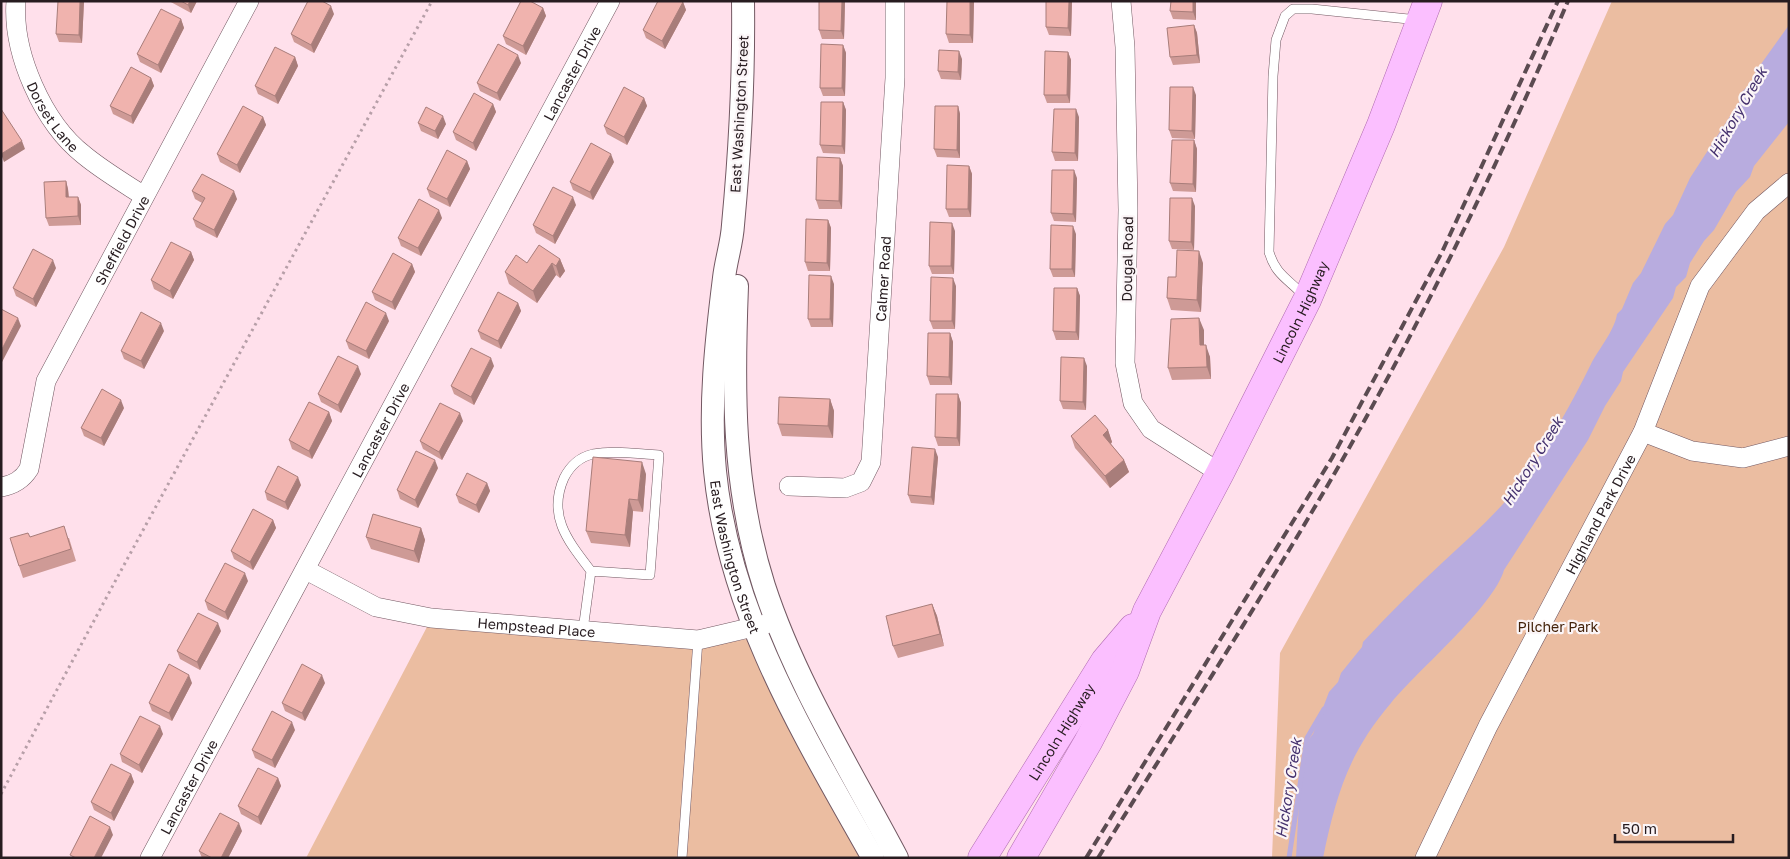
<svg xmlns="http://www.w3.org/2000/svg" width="1790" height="859" font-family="'Golos Text',sans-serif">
<rect width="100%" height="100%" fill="#ffe0eb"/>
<path fill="#ebbda1" d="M1612,1H1789V858H1272L1280,653L1504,247Z
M428,625L703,647L747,639L872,858H306Z"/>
<path fill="#b8acdf" d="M1789,25V122L1754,166L1750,177L1736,192L1714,230L1704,241L1690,263L1686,277L1676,287L1673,298L1623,372L1621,381L1605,406L1588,440L1504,570C1494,606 1418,670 1391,703C1349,752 1336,795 1323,858H1296L1299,801L1309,739L1313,734L1329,692L1338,682L1341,673L1362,647L1363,642C1389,614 1415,588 1443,562C1468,539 1494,516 1515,490C1545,451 1570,407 1591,364C1598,350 1615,330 1617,314L1622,309L1633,283L1641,273L1665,224L1673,215L1690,178L1740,101L1742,92L1752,82L1756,71Z"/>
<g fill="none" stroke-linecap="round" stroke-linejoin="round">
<path stroke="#b8acdf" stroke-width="5" d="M1289,858L1307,738L1324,709"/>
<defs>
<path id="service" d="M1304,296C1289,279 1276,276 1269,252L1273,76L1276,40L1285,16L1293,9H1312L1418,20
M583,630L591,571L650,575L659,455C638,454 614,450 593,454C580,457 570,466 564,478C547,516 568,541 591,571
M682,858L698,640"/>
<g id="minor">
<path id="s1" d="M16,1C12,53 43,123 84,155C102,170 124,183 144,196"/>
<path d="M1121,1L1125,47L1128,210L1125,363L1133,403L1151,429L1220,473"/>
<path d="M1643,432L1692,451L1743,458L1789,446"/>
<path id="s2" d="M789,486L845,488L861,482L871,462L895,78V1"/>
<path id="s3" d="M1,487C14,485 22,480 29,469L46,381L249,1"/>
<path id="s4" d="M306,570L376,607L431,618L698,640L766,624"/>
<path id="s5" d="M150,858L610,1"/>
<path id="s6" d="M1425,858L1488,726L1643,432L1700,286L1756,211L1789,183"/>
</g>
<g id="tertiary">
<path id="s7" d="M743,1C744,75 740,151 733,225C732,243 726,260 724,278C716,342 709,407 715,471C729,614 804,735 873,858"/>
<path d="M737,286C733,389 732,486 764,586C795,681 850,769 897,858"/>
</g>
<g id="primary">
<path id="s8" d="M982,858L1105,661L1133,628"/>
<path id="s9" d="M1021,858L1088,742L1125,671L1147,611L1220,473L1307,300L1381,125L1428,1"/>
</g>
</defs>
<use href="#service" stroke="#725862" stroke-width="10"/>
<use href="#minor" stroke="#725862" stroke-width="20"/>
<use href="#tertiary" stroke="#725862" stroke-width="24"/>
<use href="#primary" stroke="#b06bb1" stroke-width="29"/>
<path stroke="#b79fa8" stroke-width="3" stroke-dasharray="2.5 4" stroke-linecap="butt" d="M1,794L118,576L432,1"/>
<use href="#service" stroke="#fff" stroke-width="9"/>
<use href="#minor" stroke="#fff" stroke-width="19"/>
<use href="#tertiary" stroke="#fff" stroke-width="22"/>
<use href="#primary" stroke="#fbbfff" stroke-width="28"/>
<path stroke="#5b4b51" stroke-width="4" stroke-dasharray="10 5" stroke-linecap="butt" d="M1086,858L1332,458L1442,252L1558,1
M1098,858C1179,727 1263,597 1340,464C1425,315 1501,159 1568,1"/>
</g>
<path fill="#ce9a96" d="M84,1L82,43L59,42L56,34Z
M169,1H197L191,13Z
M819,1H845L844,39H822L819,30Z
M974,1L973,43H949L946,34Z
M1072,1L1071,36L1049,35L1046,27Z
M1196,1V20L1173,19L1170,11Z
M683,2L686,10L665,49L646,38L643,30Z
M543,8L546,16L526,55L506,44L503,36Z
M334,14L314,53L294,42L291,34Z
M181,19L184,28L161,73L140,62L137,54Z
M1194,25L1197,33L1200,63L1173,65L1170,57Z
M843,45L846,53L845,96H823L820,88Z
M1068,52L1071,60L1070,103H1047L1044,95Z
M295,57L298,66L278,104L258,94L255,86Z
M962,59L961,80L941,79L938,71Z
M521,63L500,101L480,91L477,83Z
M151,78L154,86L133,124L113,114L110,106Z
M1196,95L1195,139L1172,138L1169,130Z
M644,98L647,106L627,145L607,134L604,126Z
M843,102L846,110L845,154L823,153L820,145Z
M493,104L496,112L476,151L456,140L453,132Z
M958,106L960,114V158L937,157L934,149Z
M263,117L266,125L240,173L220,162L217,154Z
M1079,117L1078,161H1055L1052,152Z
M418,123L446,124L438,139L421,131Z
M1194,140L1197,149L1196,192L1173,191L1170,183Z
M840,158L843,166L842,209H819L816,200Z
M467,161L470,169L450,207L430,197L427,189Z
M614,162L593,200L573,190L570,182Z
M969,166L972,174L971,217H949L946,209Z
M1077,178L1076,222L1054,221L1051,213Z
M66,181L68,189L69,197H78L81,205V225L49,226L46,218Z
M192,191L237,199L217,238L196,227L193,219L202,203L195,199Z
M576,205L555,244L536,233L533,225Z
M1195,206L1194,250L1172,249L1169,241Z
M442,218L421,256L401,246L398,238Z
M828,220L831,228L830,271H808L805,262Z
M955,231L954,274H932L929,266Z
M1076,234L1075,277H1053L1050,269Z
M191,252L194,260L173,299L154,289L151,280Z
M560,259L565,271L560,278L556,275L537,303L509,284L505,272L527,263Z
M1203,263L1201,312L1171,310L1167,298L1176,277Z
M412,264L415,272L395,310L375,300L372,292Z
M56,268L36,307L16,296L13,288Z
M834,284L833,327H811L808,319Z
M956,286L955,329H933L930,321Z
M1077,288L1080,296L1079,340H1056L1053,331Z
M518,303L521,311L501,349L481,339L478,331Z
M389,321L369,359L349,349L346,341Z
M1204,330V345L1210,357L1211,379L1172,380L1168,368Z
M164,331L144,369L124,359L121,351Z
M950,333L953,342L952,385H930L927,376Z
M494,366L474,405L454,394L451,386Z
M1087,366L1086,410L1063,409L1060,401Z
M361,374L341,413L321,402L318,394Z
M958,394L961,403L960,446H938L935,437Z
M830,399L834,411L833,438L782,436L778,424Z
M124,408L104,446L84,436L81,428Z
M329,412L332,421L312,459L292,449L289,440Z
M463,421L442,460L423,449L420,441Z
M1108,430L1112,442L1111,444L1124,460L1129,472L1110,488L1075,448L1071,436Z
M938,457L934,505L911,503L908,495Z
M438,468L418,508L400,499L397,490Z
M646,474L643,512L633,511L630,547L591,543L586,531Z
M487,483L490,491L479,513L459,503L456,495Z
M301,485L288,510L267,500L265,492Z
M273,520L276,528L253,570L234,559L231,551Z
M421,528L425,540L419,563L371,549L366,537Z
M30,537L69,538L76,561L23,578L19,566Z
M248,581L228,620L208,610L205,601Z
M932,604L937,616L944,646L898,658L893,646Z
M221,631L200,670L180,659L177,651Z
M192,683L172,721L152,711L149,703Z
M325,683L305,721L285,711L282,703Z
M295,730L275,768L255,758L252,750Z
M163,734L142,773L122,762L120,754Z
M131,774L134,782L114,821L94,810L91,802Z
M278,778L281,786L261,825L241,814L238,806Z
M242,831L228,858H202L199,851Z"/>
<path fill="#a87d7a" d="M80,1H84L82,43L79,35Z
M190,1H197L191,13L188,5Z
M842,1H845L844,39L841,31Z
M970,1H974L973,43L970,35Z
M1069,1H1072L1071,36L1068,28Z
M1193,1H1196V20L1193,12Z
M683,2L686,10L665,49L662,41Z
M331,6L334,14L314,53L311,45Z
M543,8L546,16L526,55L523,46Z
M181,19L184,28L161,73L158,65Z
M1194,25L1197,33L1200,63L1197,55Z
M843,45L846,53L845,96L842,88Z
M959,51L962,59L961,80L958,72Z
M1068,52L1071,60L1070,103L1067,95Z
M518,55L521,63L500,101L497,93Z
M295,57L298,66L278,104L275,96Z
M151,78L154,86L133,124L131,116Z
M1193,87L1196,95L1195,139L1192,131Z
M644,98L647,106L627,145L624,137Z
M843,102L846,110L845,154L842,146Z
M493,104L496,112L476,151L473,143Z
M958,106L960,114V158L957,150Z
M1076,109L1079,117L1078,161L1075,153Z
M443,116L446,124L438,139L435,131Z
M263,117L266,125L240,173L237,165Z
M1194,140L1197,149L1196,192L1193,184Z
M22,141L25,149L4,162L1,154Z
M611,154L614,162L593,200L590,192Z
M840,158L843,166L842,209L839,201Z
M467,161L470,169L450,207L447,199Z
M969,166L972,174L971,217L968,209Z
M1074,170L1077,178L1076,222L1073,214Z
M66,181L68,189L69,205L66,197Z
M234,191L237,199L217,238L214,230Z
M78,197L81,205V225L78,216Z
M573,197L576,205L555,244L553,236Z
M1192,198L1195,206L1194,250L1191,242Z
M439,210L442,218L421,256L418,248Z
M828,220L831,228L830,271L827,263Z
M952,223L955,231L954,274L951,266Z
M1073,226L1076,234L1075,277L1072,269Z
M1199,251L1203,263L1201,312L1197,300Z
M191,252L194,260L173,299L170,291Z
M560,259L565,271L560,278L556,266Z
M53,260L56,268L36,307L33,299Z
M552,263L556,275L537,303L533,291Z
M412,264L415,272L395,310L392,302Z
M831,276L834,284L833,327L830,319Z
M953,278L956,286L955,329L952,321Z
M1077,288L1080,296L1079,340L1076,332Z
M518,303L521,311L501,349L498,341Z
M386,313L389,321L369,359L366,351Z
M18,318L21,326L1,364V351Z
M1199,318L1204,330V357L1200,345Z
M161,323L164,331L144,369L141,361Z
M950,333L953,342L952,385L949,377Z
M1206,345L1210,357L1211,379L1207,367Z
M491,358L494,366L474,405L471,397Z
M1084,358L1087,366L1086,410L1083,402Z
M358,366L361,374L341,413L338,405Z
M958,394L961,403L960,446L957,438Z
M830,399L834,411L833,438L828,426Z
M121,400L124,408L104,446L101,438Z
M329,412L332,421L312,459L309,451Z
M460,413L463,421L442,460L439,452Z
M1108,430L1112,442L1107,447L1103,435Z
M935,449L938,457L934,505L931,497Z
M435,460L438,468L418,508L415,500Z
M1124,460L1129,472L1110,488L1105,476Z
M642,462L646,474L643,512L638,500Z
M298,477L301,485L288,510L285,502Z
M487,483L490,491L479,513L476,505Z
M629,499L633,511L630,547L625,535Z
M273,520L276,528L253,570L250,562Z
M421,528L425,540L419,563L414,551Z
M245,573L248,581L228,620L225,612Z
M932,604L937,616L944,646L940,634Z
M218,623L221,631L200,670L197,662Z
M189,675L192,683L172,721L169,713Z
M322,675L325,683L305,721L302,713Z
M292,722L295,730L275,768L272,760Z
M160,726L163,734L142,773L139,765Z
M131,774L134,782L114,821L111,813Z
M278,778L281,786L261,825L258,817Z
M239,823L242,831L228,858H221Z
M110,827L113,835L101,858H94Z"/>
<path fill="#f0b3ae" stroke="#a87d7a" d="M58,1H80L79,35L56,34Z
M181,1H190L188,5Z
M308,1H322L331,6L311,45L291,34Z
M521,1H530L543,8L523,46L503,36Z
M658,1H680L683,2L662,41L643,30Z
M819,1H842L841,31L819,30Z
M947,1H970V35L946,34Z
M1046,1H1069L1068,28L1046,27Z
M1171,1H1193V12L1170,11Z
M161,9L181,19L158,65L137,54Z
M1194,25L1197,55L1170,57L1167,28Z
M498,44L518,55L497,93L477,83Z
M821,44L843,45L842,88H820Z
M275,47L295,57L275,96L255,86Z
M939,50L959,51L958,72L938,71Z
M1045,51L1068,52L1067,95H1044Z
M131,67L151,78L131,116L110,106Z
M624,87L644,98L624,137L604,126Z
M1170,87H1193L1192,131L1169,130Z
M474,93L493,104L473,143L453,132Z
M821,102H843L842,146L820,145Z
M243,106L263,117L237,165L217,154Z
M935,106H958L957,150L934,149Z
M426,107L443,116L435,131L418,123Z
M1,109L22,141L1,154Z
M1054,109H1076L1075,153L1052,152Z
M1172,140H1194L1193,184L1170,183Z
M591,143L611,154L590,192L570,182Z
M447,150L467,161L447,199L427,189Z
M817,157L840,158L839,201L816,200Z
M947,165L969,166L968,209H946Z
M1052,170H1074L1073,214L1051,213Z
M202,174L234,191L214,230L193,219L205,198L192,191Z
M66,181V197H78V216L46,218L44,182Z
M553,187L573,197L553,236L533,225Z
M1170,198H1192L1191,242L1169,241Z
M419,199L439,210L418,248L398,238Z
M806,219L828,220L827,263L805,262Z
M930,222L952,223L951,266H929Z
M1051,225L1073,226L1072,269H1050Z
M171,242L191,252L170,291L151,280Z
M539,245L560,259L556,266L552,263L533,291L505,272L516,255L527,263Z
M33,249L53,260L33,299L13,288Z
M1177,250L1199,251L1197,300L1167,298L1168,277H1176Z
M393,253L412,264L392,302L372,292Z
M809,275L831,276L830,319H808Z
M931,277L953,278L952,321H930Z
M1054,288H1077L1076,332L1053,331Z
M498,292L518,303L498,341L478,331Z
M366,302L386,313L366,351L346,341Z
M1,309L18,318L1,351Z
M141,312L161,323L141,361L121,351Z
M1199,318L1200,345H1206L1207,367L1168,368L1171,319Z
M928,333H950L949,377L927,376Z
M471,348L491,358L471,397L451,386Z
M338,356L358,366L338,405L318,394Z
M1061,357L1084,358L1083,402L1060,401Z
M102,389L121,400L101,438L81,428Z
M936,394H958L957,438L935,437Z
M779,397L830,399L828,426L778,424Z
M309,402L329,412L309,451L289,440Z
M440,403L460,413L439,452L420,441Z
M1095,415L1108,430L1103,435L1124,460L1105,476L1071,436Z
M912,447L935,449L931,497L908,495Z
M416,451L435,460L415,500L397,490Z
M593,457L642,462L638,500L629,499L625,535L586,531Z
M278,466L298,477L285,502L265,492Z
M467,473L487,483L476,505L456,495Z
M253,509L273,520L250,562L231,551Z
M373,514L421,528L414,551L366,537Z
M64,526L71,549L19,566L10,538L28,533L30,537Z
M225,563L245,573L225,612L205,601Z
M932,604L940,634L893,646L886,616Z
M198,613L218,623L197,662L177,651Z
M169,664L189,675L169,713L149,703Z
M302,664L322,675L302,713L282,703Z
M272,711L292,722L272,760L252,750Z
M140,716L160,726L139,765L120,754Z
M111,764L131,774L111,813L91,802Z
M258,768L278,778L258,817L238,806Z
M220,813L239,823L221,858H212L199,851Z
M90,816L110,827L94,858H76L70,855Z"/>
<g text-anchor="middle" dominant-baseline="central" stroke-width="4.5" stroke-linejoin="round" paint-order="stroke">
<g font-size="14" fill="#271c20" stroke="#fbf5f7">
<text stroke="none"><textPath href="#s5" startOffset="891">Lancaster Drive</textPath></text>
<text stroke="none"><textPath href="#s1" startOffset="124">Dorset Lane</textPath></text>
<text transform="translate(739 114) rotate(-87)">East Washington Street</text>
<text stroke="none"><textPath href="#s3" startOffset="284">Sheffield Drive</textPath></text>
<text transform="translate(1127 259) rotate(-89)">Dougal Road</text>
<text stroke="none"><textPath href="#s2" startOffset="279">Calmer Road</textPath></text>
<text stroke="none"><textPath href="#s9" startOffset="614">Lincoln Highway</textPath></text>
<text stroke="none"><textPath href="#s5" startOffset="486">Lancaster Drive</textPath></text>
<text stroke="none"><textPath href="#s6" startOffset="386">Highland Park Drive</textPath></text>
<text stroke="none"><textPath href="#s7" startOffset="560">East Washington Street</textPath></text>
<text stroke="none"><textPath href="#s4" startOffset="241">Hempstead Place</textPath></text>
<text stroke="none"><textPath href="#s8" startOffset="149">Lincoln Highway</textPath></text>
<text stroke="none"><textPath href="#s5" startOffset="81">Lancaster Drive</textPath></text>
</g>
<g font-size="14" fill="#43220a" stroke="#fbf5f7">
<text x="1558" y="626">Pilcher Park</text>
</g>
<g font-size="15" font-style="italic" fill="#44306d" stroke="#fbf5f7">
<text transform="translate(1737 112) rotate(-60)">Hickory Creek</text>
<text transform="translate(1532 461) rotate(-58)">Hickory Creek</text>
<text transform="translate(1288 788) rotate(-81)">Hickory Creek</text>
</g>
</g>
<rect width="1790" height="859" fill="none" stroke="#271c20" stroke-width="5"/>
<path d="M1615 834v8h118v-8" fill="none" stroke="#271c20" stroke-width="2.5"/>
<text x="1622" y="834" font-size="15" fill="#271c20" stroke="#fbf5f7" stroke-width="4" paint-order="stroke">50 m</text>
</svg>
